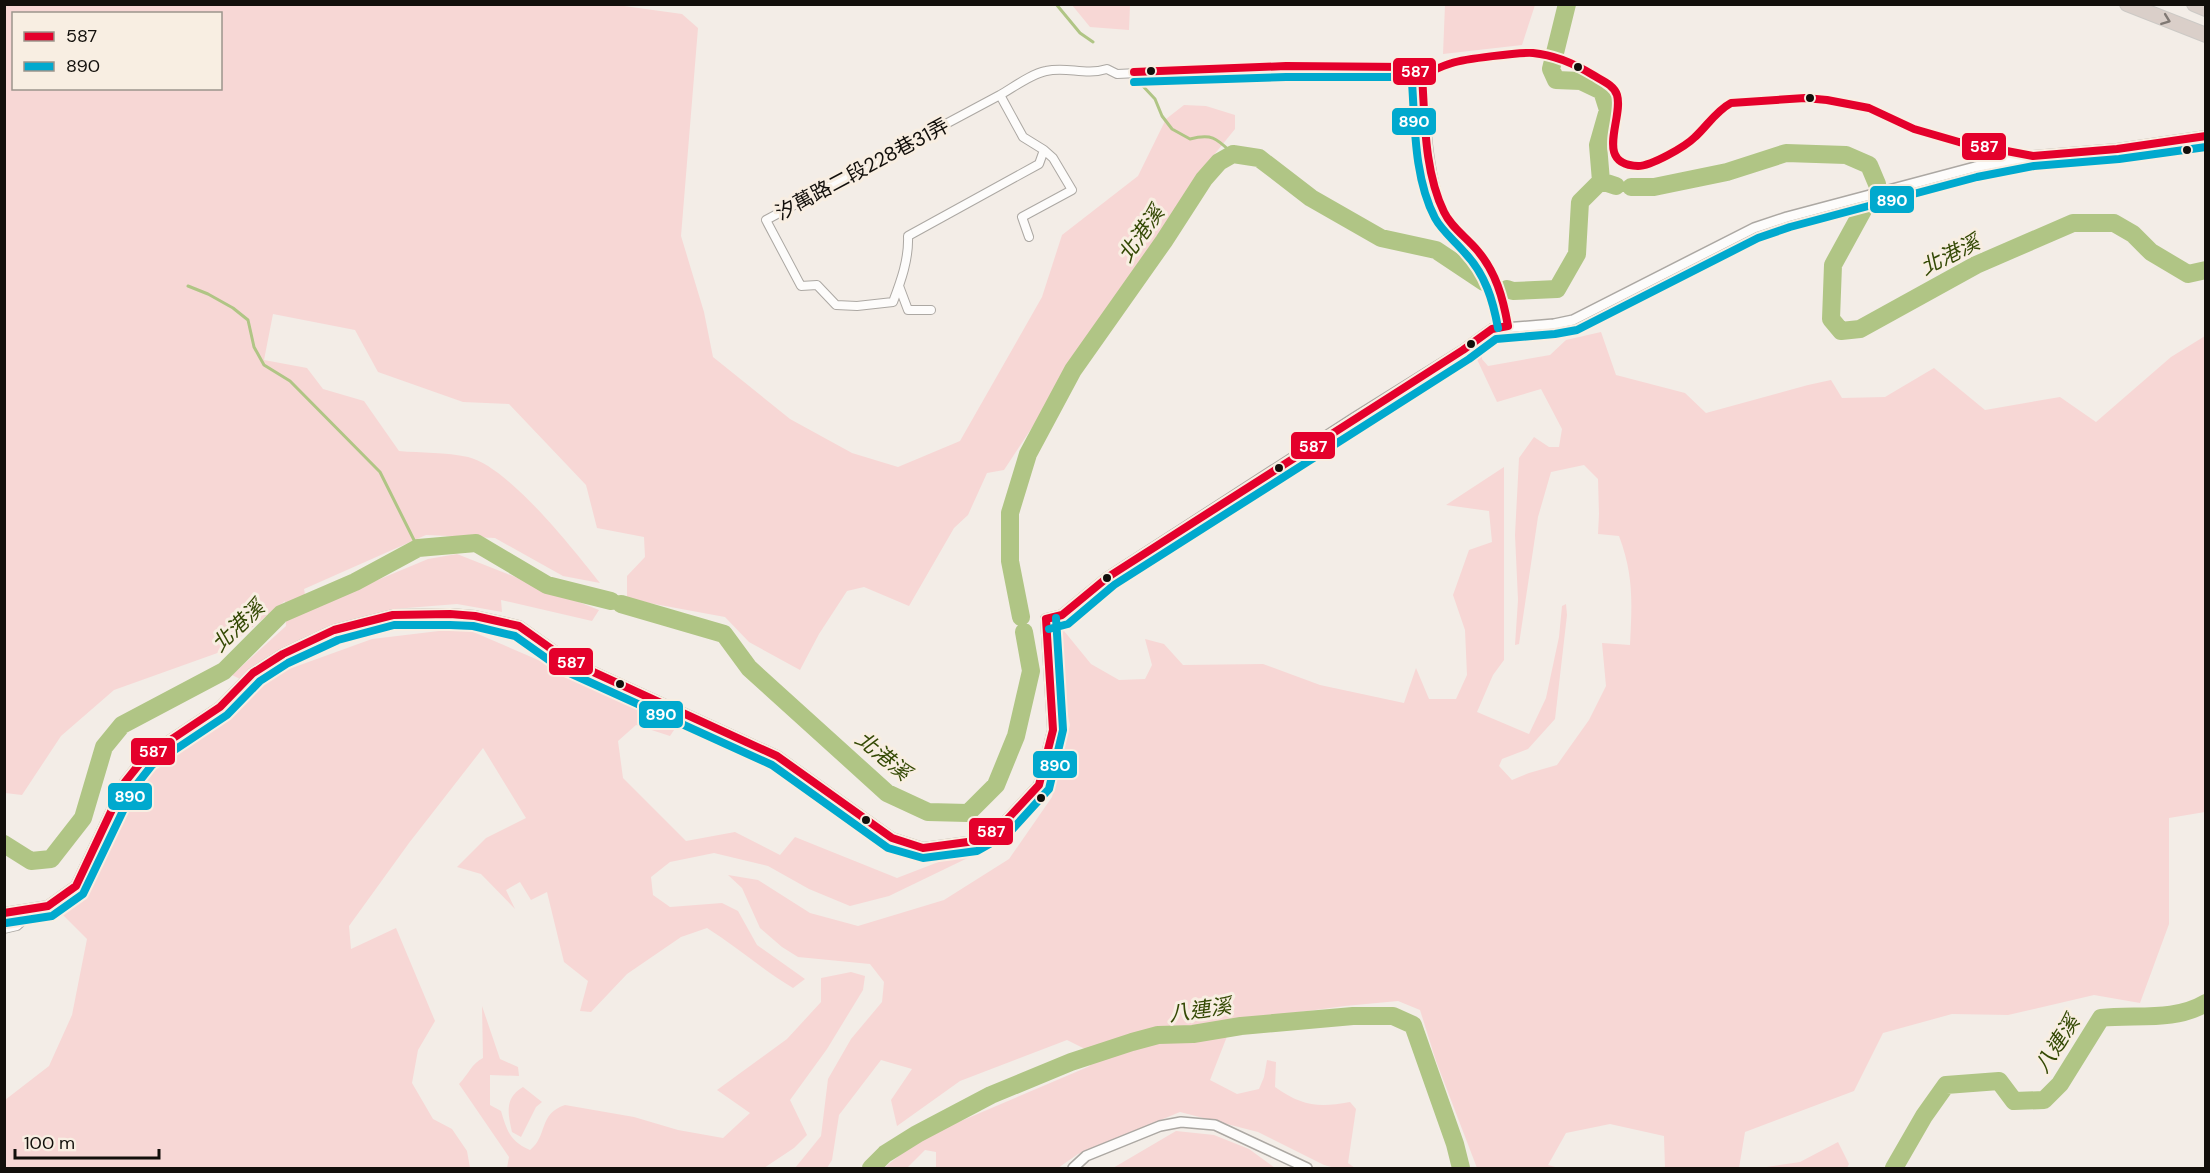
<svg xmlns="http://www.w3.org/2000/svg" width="2210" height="1173" font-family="'DM Sans','Noto Sans TC',sans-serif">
<rect width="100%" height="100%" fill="#f3ede7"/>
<path fill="#f7d7d5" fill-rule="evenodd" d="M624,4V6L682,14L698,28L681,236L704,312L713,357L790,419L852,453L898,467L960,441L1042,297L1062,235L1138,176L1166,119L1184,105L1206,106L1235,115V129L1205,166L1004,470L987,473L968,515L954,528L909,606L864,587L847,591L819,634L800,670L749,642L725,617L627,599V576L645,557L644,537L597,528L586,485L509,404L463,402L378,372L355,330L273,314L264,360L307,368L323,389L364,401L399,451C421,453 446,452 468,457C509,467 573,549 600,583L563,576L495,538L426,535L304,589L308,609L428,559L457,554L599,610L592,621L501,600L502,612L457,604L394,609L313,633L240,679L232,675L286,626L285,601L223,651L114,690L61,736L22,795L5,793V5ZM14,14H220V88H14Z
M1072,5H1130L1129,30L1090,27Z
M1445,5V4L1535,5L1522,45L1443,54Z
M1601,332L1616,375L1685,393L1706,413L1808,385L1831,380L1842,398L1885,397L1934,368L1985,410L2060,397L2096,422L2171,357L2205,336V812L2169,818V924L2140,1003L2094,995L2008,1015L1952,1014L1883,1033L1854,1091L1745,1132L1739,1168H1665L1664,1136L1610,1124L1566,1133L1548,1165L1559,1168H1477L1436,1061L1420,1010L1398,1001L1345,1006L1233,1021L1210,1080L1237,1094L1259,1089L1264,1077L1267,1060L1276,1062L1275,1087C1302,1106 1318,1108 1350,1102L1356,1109L1348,1163L1355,1168H1335L1324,1165L1258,1132L1180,1112L1078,1154L1058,1168H936V1152L925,1150L907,1168H884L921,1138L1090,1066L1087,1050L1067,1040L960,1081L897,1126L891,1100L912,1069L881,1060L839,1115L832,1160L827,1168H795L821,1136L828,1079L851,1039L882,1002L884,982L870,964L798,957L782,947L760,928L742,888L728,875L758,880L810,913L858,926L944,900L1009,859L1052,797L1070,725L1052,652L1051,633L1060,626L1091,664L1119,680L1145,679L1152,665L1145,639L1164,644L1183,665L1263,664L1320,685L1404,703L1416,668L1429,699H1456L1467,675L1465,630L1453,595L1469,550L1492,542L1489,511L1446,505L1504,467V660L1493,675L1477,712L1529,734L1546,698L1559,637L1562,606L1566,604L1567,615L1555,719L1528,749L1502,759L1499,766L1512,780L1529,773L1557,765L1589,720L1606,686L1602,643L1630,645C1632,603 1634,576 1619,536L1598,534L1599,514L1598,479L1584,465L1551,472L1538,517L1519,644L1515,645L1518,600L1515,535L1519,458L1534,437L1549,447H1559L1562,429L1541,389L1497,402L1474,353L1482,349V359L1488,366L1550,355L1566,340Z
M464,628L680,721L670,736L636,725L618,741L623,778L686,841L735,832L780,855L795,837L897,878L954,856L977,849L998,838L989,847L978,853L889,896L850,906L809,889L768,866L714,853L670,862L651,877L653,895L670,907L722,903L738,911L757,945L805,979L793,988C763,970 737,947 707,928L681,937L627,974L591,1012L580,1011L588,981L564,962L547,892L531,900L520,882L506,890L515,909L481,874L457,867L486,838L526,818L483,748L409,843L349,926L351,949L396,928L435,1021L418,1050L412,1083L433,1119L452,1129L467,1151L470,1168H5V1100L49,1066L72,1015L87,939L63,915L109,849L138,775L188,742L278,673L372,639Z
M851,972L865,976L863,990L827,1049L790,1100L807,1135L794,1148L764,1168H507L509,1157L459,1084C468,1075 472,1063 483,1058L482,1006L500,1059L518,1067L519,1076L490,1075V1105L501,1111C507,1131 510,1141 530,1150C548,1136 538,1114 565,1105L634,1117L678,1130L723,1138L750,1113L717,1090L787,1039L821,1002V978Z
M523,1087L542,1102L536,1107L521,1137L512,1132C508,1114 504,1098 523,1087Z
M1176,1131L1214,1135L1249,1149L1275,1168H1113Z
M1838,1142L1849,1164L1847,1168H1759L1800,1162Z"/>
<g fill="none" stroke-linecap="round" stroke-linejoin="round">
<path stroke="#b0c585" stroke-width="3" d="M1056,4L1080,33L1093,42
M1141,84L1155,99L1162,116L1172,129L1190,139C1213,133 1217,139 1233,154
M188,286L208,294L233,308L248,320L254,347L264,365L290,381L380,472L418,548"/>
<path stroke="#b0c585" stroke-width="18" d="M1567,4L1551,69L1556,80L1581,81L1602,91L1608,110L1598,145L1601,181
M1631,187H1654L1727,172L1786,153L1846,155L1869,165L1877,184
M1867,203L1833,265L1831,319L1841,331L1860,329L1976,265L2073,223H2114L2133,234L2151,252L2188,274L2206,270
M1507,289L1513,291L1557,289L1577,254L1580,202L1601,181L1616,186
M621,604L724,634L749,668L887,793L928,812L968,813L996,785L1016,736L1031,671L1024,632
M1021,617L1010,561V513L1028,454L1073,370L1164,241L1204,179L1219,162L1233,154L1259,158L1311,198L1381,238L1436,250L1484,282L1489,284
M4,844L31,861L51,859L83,818L104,747L122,725L224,671L281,614L355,582L418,548L476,543L547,585L611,601
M871,1168L885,1154L917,1134L991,1095L1071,1062L1132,1042L1158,1035L1193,1034L1241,1026L1353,1016H1393L1413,1025L1455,1144L1461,1168
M1894,1168L1924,1116L1946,1085L1999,1081L2014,1101L2044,1100L2060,1084L2101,1018C2135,1014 2174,1022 2206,1003"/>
<defs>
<path id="minor" d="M1000,95L766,220L801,286L817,285L836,305L857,306L893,302C901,281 909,259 908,236L1039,164L1044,150L1023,137L1000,95C1014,87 1031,74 1046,71C1068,66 1084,76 1107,69L1117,74L1286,66L1406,67L1422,75C1425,110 1428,182 1444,212C1452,227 1466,237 1477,250C1496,271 1504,299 1508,326
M1029,237L1022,217L1072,190L1053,158L1044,150
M899,286L908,310H931
M4,929L17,926L36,909"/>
<path id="tertiary" d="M4,913L48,906L76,886L125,782L145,757L220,707L253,673L283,654L334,630L393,615L450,614L475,616L519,626L567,660L777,756L892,838L923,848L975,841L1002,825L1039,785L1053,730L1046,619L1062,615L1108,577L1354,418L1463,350L1492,329L1554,324L1573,320L1754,228L1787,217L1975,167L2033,156L2117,149L2206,136
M1073,1168L1086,1156L1160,1126L1181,1122L1215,1125L1307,1168"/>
<path id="motorway" d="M2127,4L2206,35
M2194,4L2206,9"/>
</defs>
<use href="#minor" stroke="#aca8a3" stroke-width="10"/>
<use href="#tertiary" stroke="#aca8a3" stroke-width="12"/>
<use href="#motorway" stroke="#ccc9c5" stroke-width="16"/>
<use href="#minor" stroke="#fdfcfb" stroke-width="8"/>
<use href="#tertiary" stroke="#fdfcfb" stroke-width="9"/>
<use href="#motorway" stroke="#dacfc9" stroke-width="14"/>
<defs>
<path id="bus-1" d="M1134,72L1286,66L1406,67L1422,75C1425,119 1424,171 1444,212C1451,227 1466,237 1477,250C1496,272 1503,298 1508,326
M1422,75C1432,71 1442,66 1452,63C1464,59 1521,52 1533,53C1555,55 1575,64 1593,75C1601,80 1614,85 1617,95C1624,118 1593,165 1638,166C1651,166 1685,147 1695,137C1707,126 1716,111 1731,103L1805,98L1827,100L1869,108L1914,129L1959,142L2033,156L2117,149L2206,136
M1046,619L1062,615L1108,577L1463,350L1492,329L1508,326
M4,913L48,906L76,886L125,782L145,757L220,707L253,673L283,654L334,630L393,615L450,614L475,616L519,626L567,660L777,756L892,838L923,848L975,841L1002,825L1039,785L1053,730L1046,619"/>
<path id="bus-2" d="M1134,82L1286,77H1403L1412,82C1415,125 1414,178 1435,218C1442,231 1455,241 1465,253C1485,274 1493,300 1498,328
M1049,629L1068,624L1114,585L1469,359L1496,339L1555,334L1577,330L1758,238L1790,227L1977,177L2034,166L2119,159L2206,147
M6,923L52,916L83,894L134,788L152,765L227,715L260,681L288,663L338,640L394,625H450L473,626L515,636L563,670L772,765L888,848L923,858L977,851L1009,833L1049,789L1063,730L1056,618"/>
</defs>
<use href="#bus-1" stroke="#f8eee2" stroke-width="12"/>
<use href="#bus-2" stroke="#f8eee2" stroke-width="12"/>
<use href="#bus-1" stroke="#e4002b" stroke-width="8"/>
<use href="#bus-2" stroke="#00a9ce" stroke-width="8"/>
</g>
<defs><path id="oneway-chevron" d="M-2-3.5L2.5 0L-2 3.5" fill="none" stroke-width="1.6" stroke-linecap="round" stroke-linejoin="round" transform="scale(1.5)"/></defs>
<use stroke="#807974" href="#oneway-chevron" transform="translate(2166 20) rotate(21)"/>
<g fill="#120f0b" stroke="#f8eee2" stroke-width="2">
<circle cx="1578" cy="67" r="5"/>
<circle cx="1151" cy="71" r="5"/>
<circle cx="1810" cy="98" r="5"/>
<circle cx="2187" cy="150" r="5"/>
<circle cx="1471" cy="344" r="5"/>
<circle cx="1279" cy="468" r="5"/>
<circle cx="1107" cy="578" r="5"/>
<circle cx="620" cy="684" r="5"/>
<circle cx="1041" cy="798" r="5"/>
<circle cx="866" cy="820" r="5"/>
</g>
<g text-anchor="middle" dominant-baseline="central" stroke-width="6" stroke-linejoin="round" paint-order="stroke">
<g font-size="20" fill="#120f0b" stroke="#f8eee2">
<text transform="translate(862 169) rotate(-28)">汐萬路二段228巷31弄</text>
</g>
<g font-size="21" font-style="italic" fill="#344904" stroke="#f8eee2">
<text transform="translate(1141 234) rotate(-55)">北港溪</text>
<text transform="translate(1950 255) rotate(-27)">北港溪</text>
<text transform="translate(238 626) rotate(-44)">北港溪</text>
<text transform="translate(883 756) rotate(39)">北港溪</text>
<text transform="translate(1200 1010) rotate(-8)">八連溪</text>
<text transform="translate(2057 1044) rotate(-57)">八連溪</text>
</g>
</g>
<g stroke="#f8eee2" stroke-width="2">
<rect x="1392" y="57" width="45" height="29" rx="6" fill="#e4002b"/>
<rect x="1391" y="107" width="46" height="29" rx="6" fill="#00a9ce"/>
<rect x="1961" y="132" width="46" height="29" rx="6" fill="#e4002b"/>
<rect x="1869" y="185" width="46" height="29" rx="6" fill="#00a9ce"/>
<rect x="1290" y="431" width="46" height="29" rx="6" fill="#e4002b"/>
<rect x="548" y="647" width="46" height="29" rx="6" fill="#e4002b"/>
<rect x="638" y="700" width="46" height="29" rx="6" fill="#00a9ce"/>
<rect x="130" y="737" width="46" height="29" rx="6" fill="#e4002b"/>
<rect x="1032" y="750" width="46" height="29" rx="6" fill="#00a9ce"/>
<rect x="107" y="782" width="46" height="29" rx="6" fill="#00a9ce"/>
<rect x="968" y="817" width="46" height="29" rx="6" fill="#e4002b"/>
</g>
<g font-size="16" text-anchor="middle" font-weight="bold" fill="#fff">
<text x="1415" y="77">587</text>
<text x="1414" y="127">890</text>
<text x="1984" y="152">587</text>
<text x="1892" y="206">890</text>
<text x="1313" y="452">587</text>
<text x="571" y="668">587</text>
<text x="661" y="720">890</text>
<text x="153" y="757">587</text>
<text x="1055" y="771">890</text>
<text x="130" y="802">890</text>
<text x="991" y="837">587</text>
</g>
<rect width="2210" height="1173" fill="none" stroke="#120f0b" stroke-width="12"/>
<rect x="12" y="12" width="210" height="78" fill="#f8eee2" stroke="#9c958c" stroke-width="1.5"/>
<rect x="24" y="32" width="30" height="9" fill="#e4002b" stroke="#9c958c" stroke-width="1.5"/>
<text x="66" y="42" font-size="18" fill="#120f0b">587</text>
<rect x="24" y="62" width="30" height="9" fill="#00a9ce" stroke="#9c958c" stroke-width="1.5"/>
<text x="66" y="72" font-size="18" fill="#120f0b">890</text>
<path d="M15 1149v9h144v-9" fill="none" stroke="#120f0b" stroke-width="3"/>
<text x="24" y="1149" font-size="18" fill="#120f0b" stroke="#f8eee2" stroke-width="4.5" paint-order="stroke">100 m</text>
</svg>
